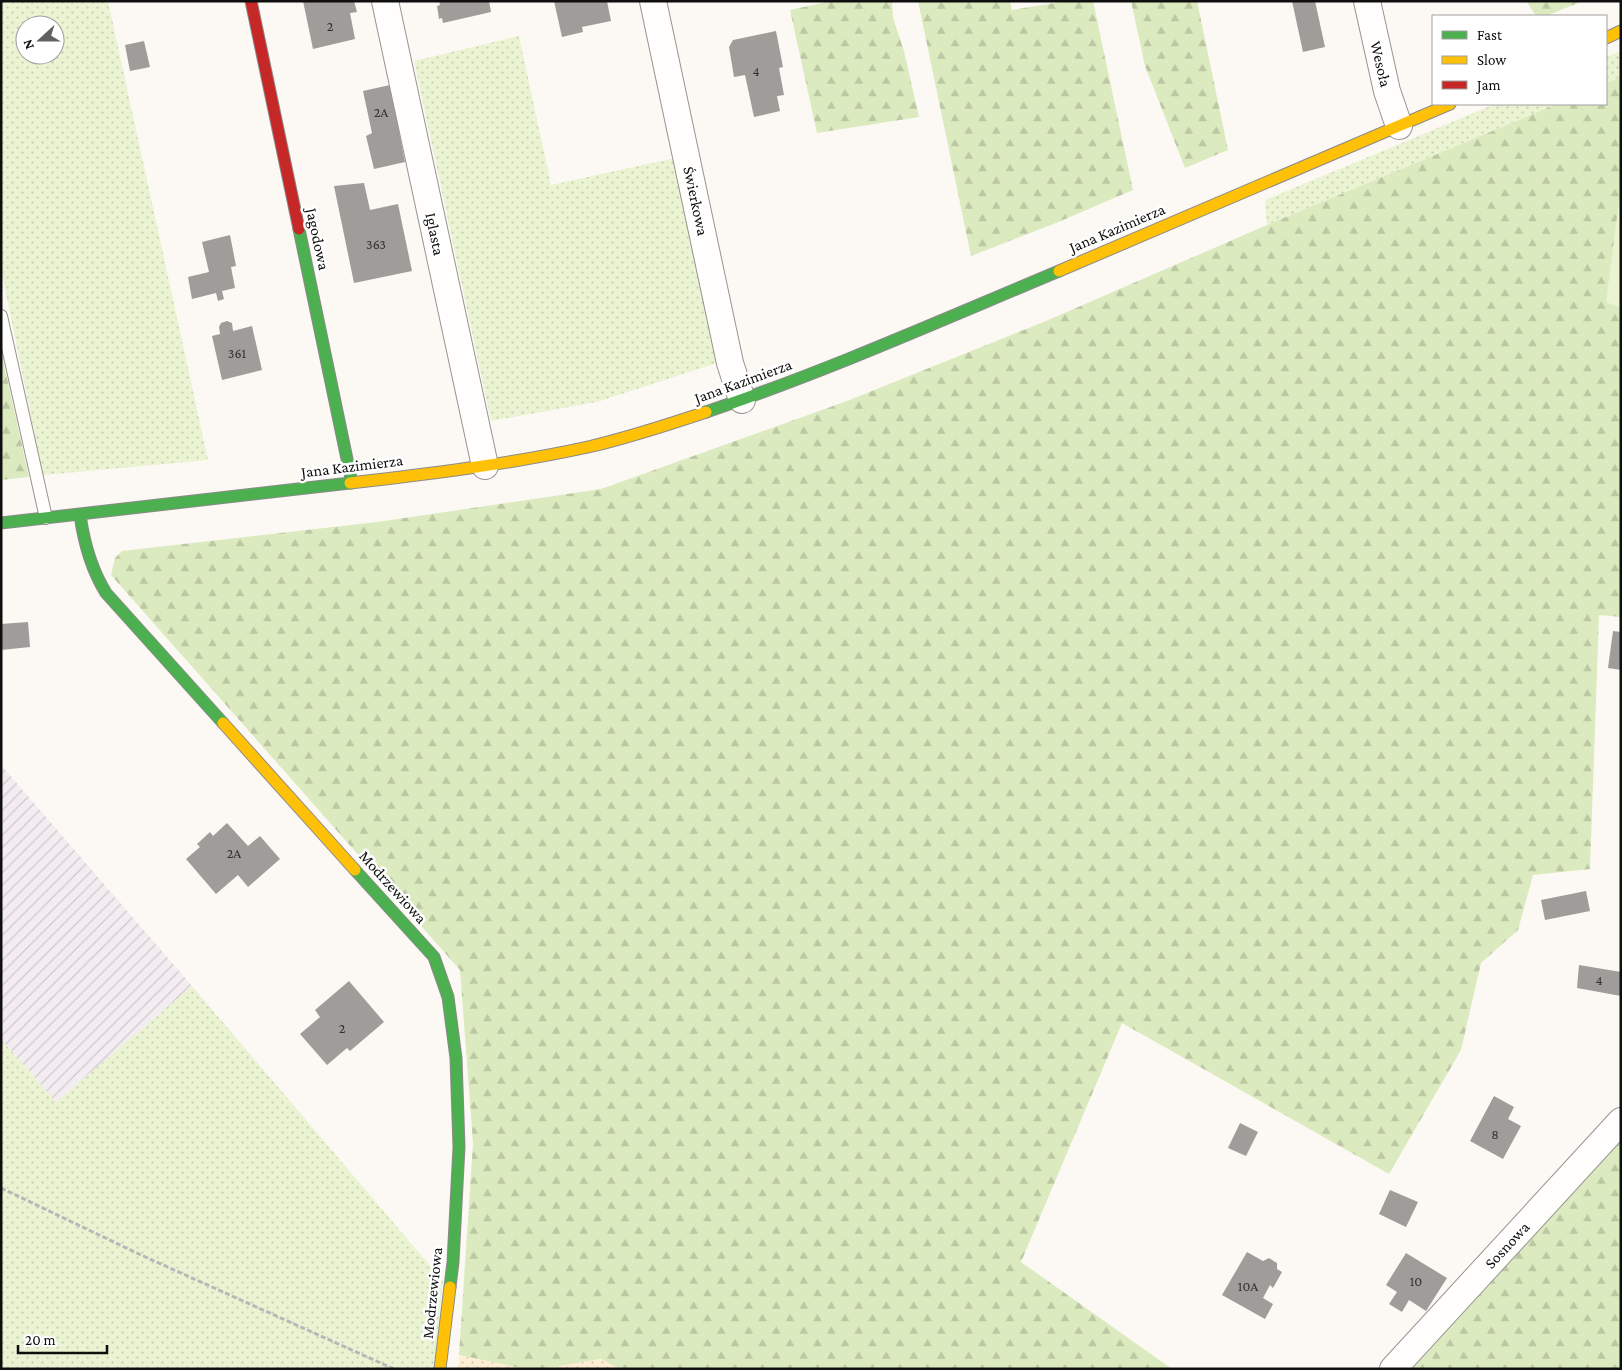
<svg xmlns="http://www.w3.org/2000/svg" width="1622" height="1370" font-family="'Crimson Pro',serif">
<defs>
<pattern id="industrial-furrows" width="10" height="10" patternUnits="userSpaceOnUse" patternTransform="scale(1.25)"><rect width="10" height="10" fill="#f3ecf1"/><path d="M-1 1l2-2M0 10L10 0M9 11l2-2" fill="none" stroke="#cfc9cd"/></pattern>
<pattern id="grass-dots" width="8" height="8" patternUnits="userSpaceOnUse" patternTransform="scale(1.25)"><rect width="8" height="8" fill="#eaf3d2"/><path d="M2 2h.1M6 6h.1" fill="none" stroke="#c8cfb3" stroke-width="1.8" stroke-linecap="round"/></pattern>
<pattern id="forest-firs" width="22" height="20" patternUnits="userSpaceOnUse" patternTransform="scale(1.25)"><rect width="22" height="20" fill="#dcebbf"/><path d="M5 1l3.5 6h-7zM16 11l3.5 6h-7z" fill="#bcc8a3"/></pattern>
<pattern id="sand-dots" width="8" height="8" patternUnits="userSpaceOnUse" patternTransform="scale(1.25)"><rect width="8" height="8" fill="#feeed3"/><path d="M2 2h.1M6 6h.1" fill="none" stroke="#d8cbb4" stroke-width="1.8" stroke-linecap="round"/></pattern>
</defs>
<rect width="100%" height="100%" fill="#fcf9f4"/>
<path fill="url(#industrial-furrows)" d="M1,765L192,986L56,1102L1,1039Z"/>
<path fill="url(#grass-dots)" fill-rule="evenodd" d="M1,1H108L208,460L43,475L1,269ZM25,25H55V55H25Z
M519,36L551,185L675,158L723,361L597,402L491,421L414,61Z
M1621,51V77L1606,83V57Z
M1495,104H1557L1267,225L1265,200Z
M192,986L443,1281L434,1369H1V1039L56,1102Z"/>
<path fill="url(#forest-firs)" d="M831,1H892L893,18L904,51L919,117L817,133L790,10Z
M918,1H1010L1012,10L1067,1H1093L1133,190L1056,223L971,256Z
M1131,1H1197L1228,150L1185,168L1145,66Z
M1526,1H1583L1546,16H1536Z
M1621,77V617L1599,615L1590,869L1533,875L1518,930L1481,963L1461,1050L1389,1174L1122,1023L1021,1262L1172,1369H619L601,1359L543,1369H524L459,1355L473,1143L460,970L111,575L115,558L122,551L377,522L601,489L847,401L1046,321L1267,225L1557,104H1606V83Z
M1,351L29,477L1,480Z
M1621,1141V1369H1412Z"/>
<path fill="url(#sand-dots)" d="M459,1355L524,1369H458Z
M601,1359L619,1369H543Z"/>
<path fill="#eaf3d2" d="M1621,186V308L1606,302Z"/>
<path fill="#9f9c99" d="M303,1H354L357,12L350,13L355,39L313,49Z
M439,1H489L491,12L443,23L442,18L439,19L437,6L440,5Z
M554,1H607L611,21L582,27L583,32L562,37Z
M1292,1H1315L1325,47L1303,52Z
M776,31L783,67L779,68L784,95L777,96L780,111L754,117L745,75L734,77L729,47L733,40Z
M144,41L150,67L130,71L125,45Z
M390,85L405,162L374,169L366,136L372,133L363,91Z
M364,183L370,210L398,204L412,271L354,283L334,186Z
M230,235L236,266L231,267L235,288L222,291L224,299L218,301L216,293L192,299L188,277L209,272L202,242Z
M227,321L232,323L233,331L252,326L262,370L222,380L212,336L220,334L219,327L221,323Z
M28,622L30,647L1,650V624Z
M1613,631L1621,632V670L1608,668Z
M227,823L248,846L260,836L280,859L248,887L238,875L216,894L186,859L200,847L197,844L210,832L213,836Z
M1586,891L1590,911L1545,920L1541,900Z
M1579,965L1621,972V996L1577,988Z
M349,981L384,1022L350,1051L347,1048L327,1065L300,1034L320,1017L315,1010Z
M1494,1096L1514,1107L1508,1119L1521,1126L1503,1159L1470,1141Z
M1240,1123L1258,1132L1246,1156L1228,1148Z
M1390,1190L1418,1202L1406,1227L1379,1214Z
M1247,1252L1263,1261L1269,1258L1277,1263V1269L1282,1272L1273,1288L1270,1285L1263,1298L1273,1304L1265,1319L1222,1295Z
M1406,1253L1447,1278L1426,1311L1409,1300L1402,1312L1389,1304L1397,1292L1386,1285Z"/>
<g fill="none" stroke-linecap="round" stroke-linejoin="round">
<defs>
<path id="lane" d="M1,316L46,518"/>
<path id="street" d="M385,1L485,466
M653,1L730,363L742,400
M1367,1L1387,91L1399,126
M1393,1369L1621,1121"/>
<path id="fast" d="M299,229L352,483
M706,412C825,372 942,320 1059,271
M80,515C84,543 91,569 106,593L223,723
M1,523L350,483
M355,870L434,957L448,997L456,1058L459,1147L453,1262L450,1287"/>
<path id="slow" d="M1606,38L1621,31
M1059,271L1450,104
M350,483C429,474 510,464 588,447C628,438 667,425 706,412
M223,723L355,870
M440,1369L450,1287"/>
<path id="jam" d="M251,1L299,229"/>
</defs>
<use href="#lane" stroke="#969492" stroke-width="14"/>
<use href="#street" stroke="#969492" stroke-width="28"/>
<use href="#fast" stroke="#8c8b89" stroke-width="13"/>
<use href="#slow" stroke="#8c8b89" stroke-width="13"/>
<use href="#jam" stroke="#8c8b89" stroke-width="13"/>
<path stroke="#b9b8b8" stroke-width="3" stroke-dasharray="5 2.5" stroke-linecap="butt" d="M1,1188L141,1255L394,1369"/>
<use href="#lane" stroke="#fffefd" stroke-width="12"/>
<use href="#street" stroke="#fffefd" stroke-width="26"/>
<use href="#fast" stroke="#4caf50" stroke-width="11"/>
<use href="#slow" stroke="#ffc107" stroke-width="11"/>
<use href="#jam" stroke="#c62828" stroke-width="11"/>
</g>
<g text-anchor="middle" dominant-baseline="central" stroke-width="5" stroke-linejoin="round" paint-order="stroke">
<g font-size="14" fill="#333232">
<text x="330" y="26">2</text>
<text x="756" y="71">4</text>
<text x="381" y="112">2A</text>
<text x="376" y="244">363</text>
<text x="237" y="353">361</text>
<text x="234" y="853">2A</text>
<text x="1599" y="980">4</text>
<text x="342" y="1028">2</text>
<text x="1495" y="1134">8</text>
<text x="1416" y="1281">10</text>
<text x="1248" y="1286">10A</text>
</g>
<g font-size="16" fill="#0f0f0f" stroke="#fff">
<text transform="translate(1381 64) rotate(77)">Wesoła</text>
<text transform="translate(696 201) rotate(78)">Świerkowa</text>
<text transform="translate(1117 228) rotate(-23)">Jana Kazimierza</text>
<text transform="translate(435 234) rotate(78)">Iglasta</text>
<text transform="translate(318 239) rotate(78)">Jagodowa</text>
<text transform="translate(743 381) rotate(-20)">Jana Kazimierza</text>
<text transform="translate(352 466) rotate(-7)">Jana Kazimierza</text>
<text transform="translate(393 887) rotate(48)">Modrzewiowa</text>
<text transform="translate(1507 1245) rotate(-47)">Sosnowa</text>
<text transform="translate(432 1293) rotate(-84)">Modrzewiowa</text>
</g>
</g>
<rect width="1622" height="1370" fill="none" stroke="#0f0f0f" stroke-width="5"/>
<rect x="1432" y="15" width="175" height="90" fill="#ffffff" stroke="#9f9f9f"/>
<rect x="1442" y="31" width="25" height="8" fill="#4caf50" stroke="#9f9f9f"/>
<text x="1477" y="40" font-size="15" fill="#0f0f0f">Fast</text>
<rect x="1442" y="56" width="25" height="8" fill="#ffc107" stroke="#9f9f9f"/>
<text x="1477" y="65" font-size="15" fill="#0f0f0f">Slow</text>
<rect x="1442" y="81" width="25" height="8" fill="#c62828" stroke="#9f9f9f"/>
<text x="1477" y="90" font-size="15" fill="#0f0f0f">Jam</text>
<g transform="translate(40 40) rotate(249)"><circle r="24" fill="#ffffff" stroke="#9f9f9f"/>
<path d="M0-4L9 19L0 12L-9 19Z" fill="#62615f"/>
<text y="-8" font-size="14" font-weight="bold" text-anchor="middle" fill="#0f0f0f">N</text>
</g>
<path d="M18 1345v8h89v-8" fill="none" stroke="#0f0f0f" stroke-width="2.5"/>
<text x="25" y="1345" font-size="15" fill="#0f0f0f" stroke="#ffffff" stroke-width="4" paint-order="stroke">20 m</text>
</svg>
